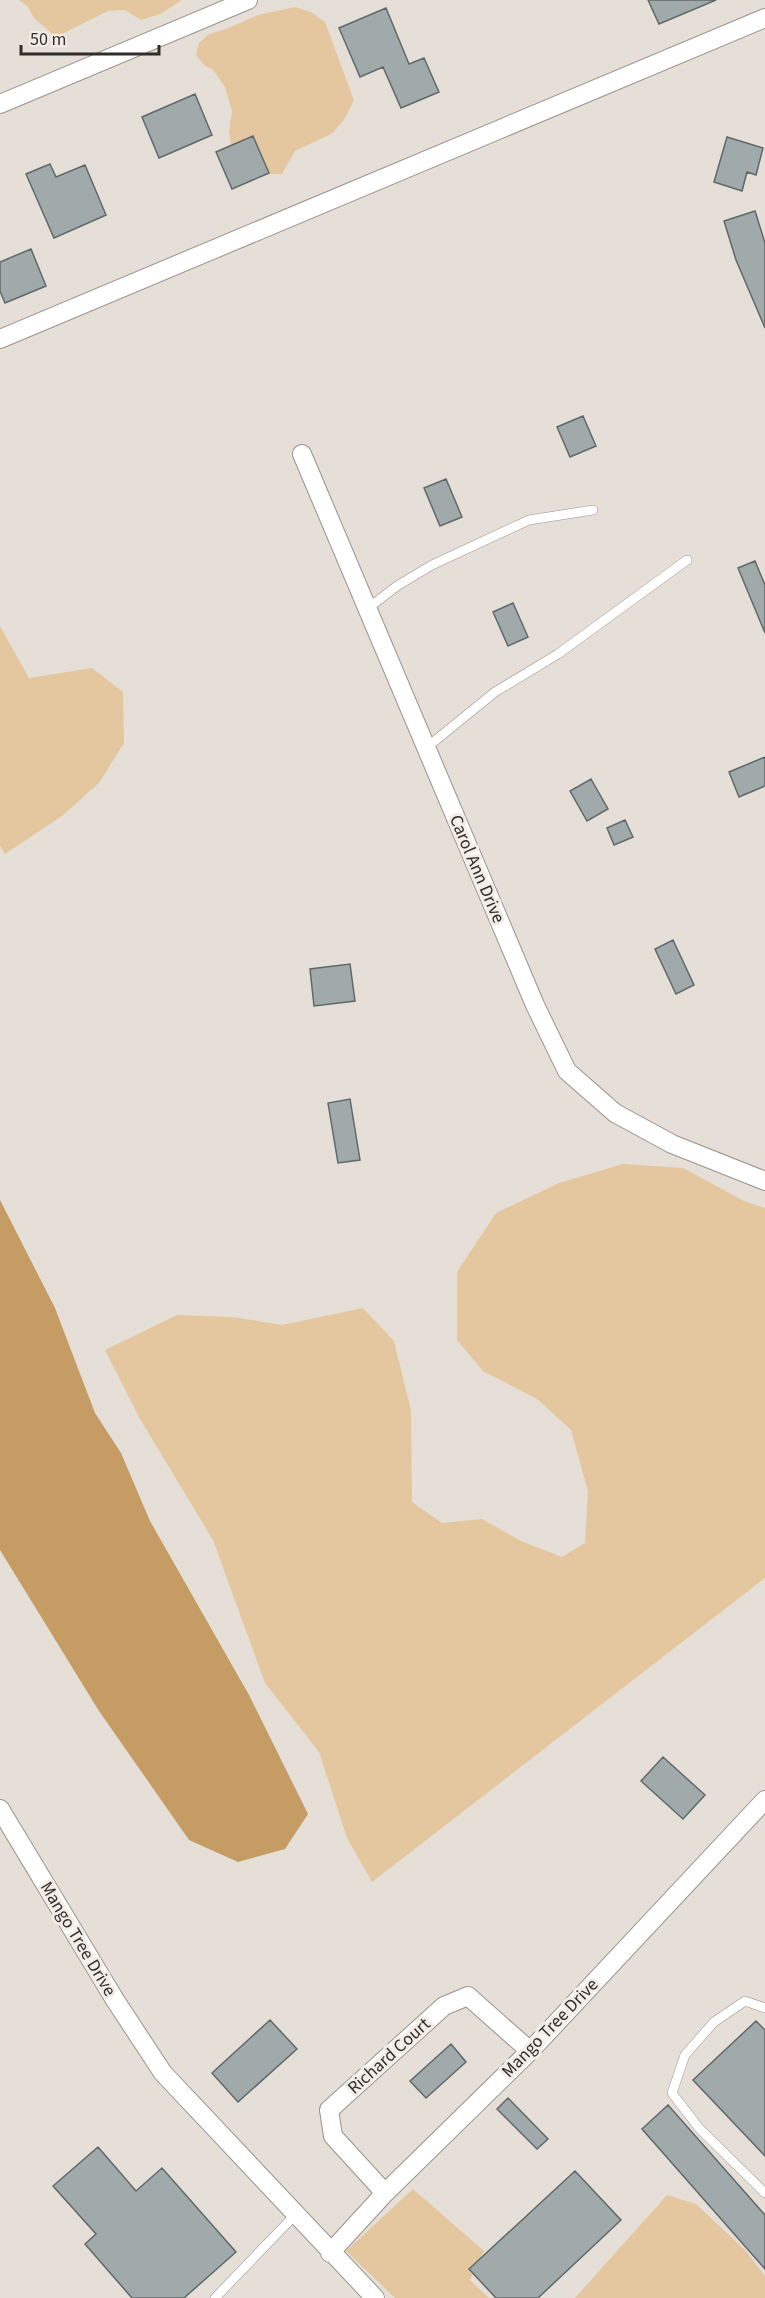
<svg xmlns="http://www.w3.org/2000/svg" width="765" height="2298" font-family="'Source Sans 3',sans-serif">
<rect width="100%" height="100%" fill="#e5dfd8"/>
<path fill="#e4c79f" d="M19,0H182L160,14L141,20L125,10L108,11L56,37L34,18L28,7Z
M295,7L311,12L325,22L354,100L345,118L333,133L295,151L282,174H253L232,148L229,133L232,111L225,87L213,70L204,65L196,55L199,43L209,34L226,29L258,15Z
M0,626L29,678L92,668L123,692L124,743L99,783L62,816L5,854L0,846Z
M623,1164L683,1168L744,1201L765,1208V1578L372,1882L347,1838L319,1752L265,1683L213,1540L140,1419L105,1350L177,1315L232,1317L282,1325L363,1308L394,1341L411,1410L412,1502L442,1523L482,1519L521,1541L562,1557L585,1543L588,1491L571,1430L537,1399L483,1371L457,1340V1272L496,1213L559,1183Z
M413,2189L484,2251L470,2280L489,2298H395L346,2251Z
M667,2195L696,2204L746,2251L765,2276V2298H575Z"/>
<path fill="#c59c63" d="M0,1200L55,1308L95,1413L121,1453L150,1521L249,1695L308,1814L285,1849L238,1862L189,1840L99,1711L0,1550Z"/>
<path fill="#a0aaab" stroke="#60696a" stroke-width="1.5" d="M648,0H716L659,24Z
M386,8L409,64L424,58L439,92L401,108L383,67L360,77L339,28Z
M195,94L212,135L159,158L142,117Z
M253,136L269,173L232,189L216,152Z
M727,137L763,148L756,175L747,172L742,191L714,182Z
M50,164L56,177L85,165L106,215L54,238L26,174Z
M755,211L765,243V328L736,260L724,221Z
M31,249L46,286L5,303L0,291V262Z
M583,416L596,446L570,457L557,427Z
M446,479L462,517L440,526L424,488Z
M755,561L765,585V633L738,568Z
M513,603L528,637L508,646L493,612Z
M765,757V786L739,797L729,772Z
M591,779L608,809L587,821L570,791Z
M625,820L633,837L614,845L607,828Z
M673,940L694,985L676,994L655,949Z
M350,964L355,1001L314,1006L310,969Z
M350,1099L360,1160L338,1163L328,1103Z
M663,1757L705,1795L683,1819L641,1781Z
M270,2020L297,2049L238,2102L212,2073Z
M756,2021L765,2030V2156L693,2080Z
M451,2044L466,2062L426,2098L410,2081Z
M508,2098L548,2139L537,2149L497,2109Z
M668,2105L765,2215V2269L642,2129Z
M98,2147L136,2191L162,2168L236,2252L184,2298H132L85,2244L96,2234L53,2186Z
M575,2171L621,2220L538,2298H496L469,2269Z"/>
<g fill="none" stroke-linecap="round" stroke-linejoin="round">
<defs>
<path id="service" d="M367,609L397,586L432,565L529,520L593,510
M426,748L495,692L558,654L687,560
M765,2008L745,2001L714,2022L685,2055L672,2093L699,2128L765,2193
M215,2298L295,2215"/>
<path id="minor" d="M0,104L248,0
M0,339L765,18
M302,454L535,1005L567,1071L615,1113L672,1144L765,1181
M0,1809L115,2000L163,2073L375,2298
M385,2193L333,2136L329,2110L444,2006L468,1996L530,2051
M330,2253L385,2193L530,2051L765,1800"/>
</defs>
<use href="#service" stroke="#98938c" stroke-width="10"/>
<use href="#minor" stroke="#98938c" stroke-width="20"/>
<use href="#service" stroke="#fff" stroke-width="9"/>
<use href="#minor" stroke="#fff" stroke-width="18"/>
</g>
<g text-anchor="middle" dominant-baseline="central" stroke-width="6" stroke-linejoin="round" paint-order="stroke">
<g font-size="18" fill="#302d2b" stroke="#f2ede6">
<text transform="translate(477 869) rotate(67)">Carol Ann Drive</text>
<text transform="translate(78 1939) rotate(59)">Mango Tree Drive</text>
<text transform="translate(550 2028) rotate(-46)">Mango Tree Drive</text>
<text transform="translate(389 2056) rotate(-42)">Richard Court</text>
</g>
</g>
<path d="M21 45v9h138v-9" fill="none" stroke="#302d2b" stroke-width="3"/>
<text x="30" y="45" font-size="18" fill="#302d2b" stroke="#f2ede6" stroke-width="4.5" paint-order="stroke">50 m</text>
</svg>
